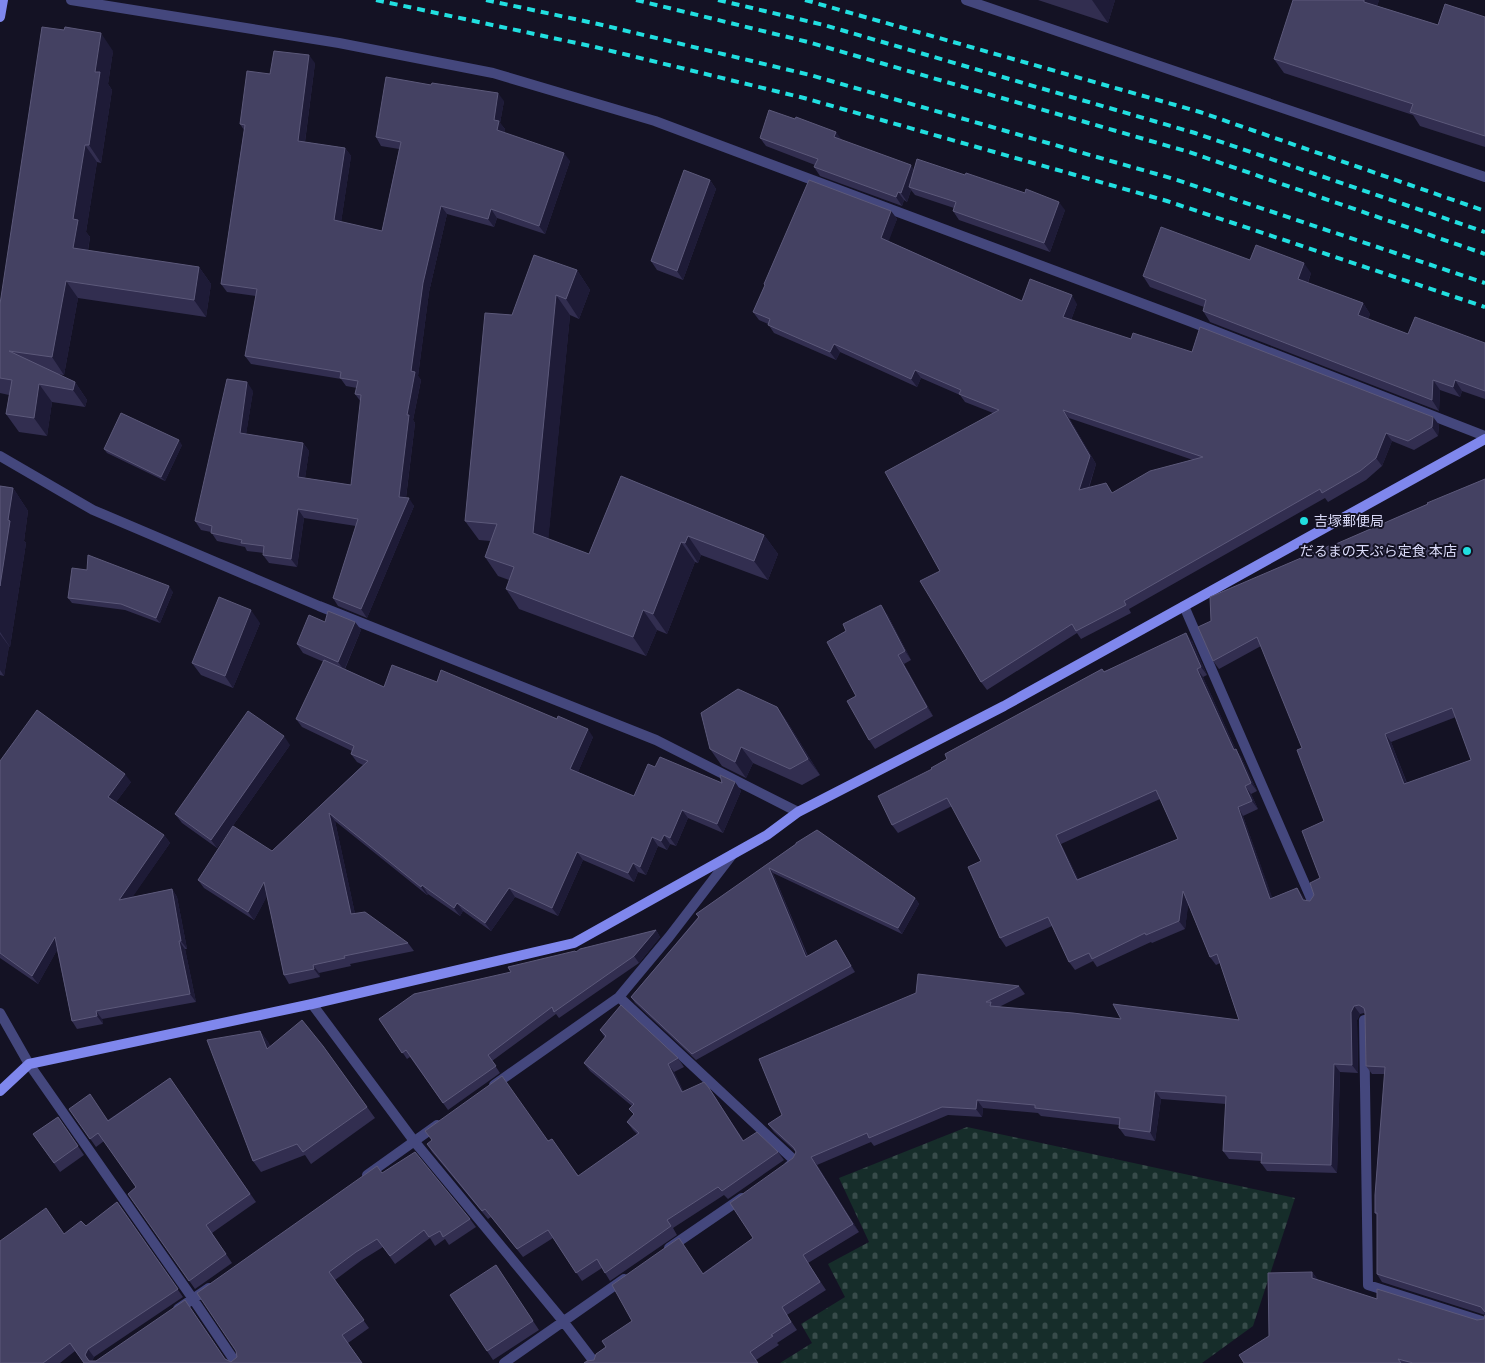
<svg xmlns="http://www.w3.org/2000/svg" width="1485" height="1363" font-family="Ubuntu,'Noto Sans JP',sans-serif">
<defs>
<pattern id="cemetery-stones" width="16" height="16" patternUnits="userSpaceOnUse" patternTransform="scale(1.25)"><rect width="16" height="16" fill="#162d2a"/><path d="M2 7V4a2 2 0 0 1 4 0v3zM10 15v-3a2 2 0 0 1 4 0v3z" fill="#374b4a"/></pattern>
</defs>
<rect width="100%" height="100%" fill="#141224"/>
<path fill="url(#cemetery-stones)" d="M967,1127L1295,1198L1253,1326L1202,1363H780L812,1343L801,1324L845,1297L828,1264L869,1242L839,1178Z"/>
<g fill="none" stroke-linecap="round" stroke-linejoin="round">
<path stroke="#44477d" stroke-width="10" d="M71,0L339,43L493,73L655,121L1189,321L1485,436
M966,0L1485,177
M0,456L93,510L319,606L656,740L798,812
M1184,606L1313,903
M619,997L669,937L732,855
M312,1004L414,1141L563,1321L595,1363
M0,1013L29,1064L193,1299L236,1363
M1364,1020L1368,1285L1485,1322
M494,1085L619,997L795,1161L789,1166
M367,1175L437,1125
M669,1248L742,1198
M178,1309L209,1288
M504,1363L624,1279"/>
<path stroke="#7f87ed" stroke-width="10" d="M0,17L3,0
M0,1091L29,1064L312,1004L574,943L767,835L798,812L1004,706L1485,439"/>
<path stroke="#21dfe0" stroke-width="4" stroke-dasharray="8 6" stroke-linecap="butt" d="M376,0L595,47L804,98L1167,201L1485,307
M486,0L598,24L810,75L1174,179L1485,283
M636,0L808,42L1189,152L1485,254
M718,0L824,25L1195,133L1485,232
M805,0L1200,112L1485,211"/>
</g>
<path fill="#322e50" fill-rule="evenodd" d="M1038,0H1115L1108,23Z
M1379,0L1377,6L1438,25L1485,17V147L1420,126L1413,115L1284,73L1274,59Z
M113,51L108,84L112,90L101,163L97,162L86,232L90,237L88,251L199,267L211,284L206,317L78,298L64,375L57,374L75,382L87,400L85,407L52,402L47,436L19,432L6,414L9,395L0,393V304Z
M315,63L305,142L345,148L351,156L341,222L382,231L399,149L381,146L376,137L504,101L500,123L505,129L504,133L570,161L545,234L497,218L494,227L447,214L429,292L418,376L421,380L413,420L415,423L406,498L414,506L367,618L338,606L333,598L356,526L304,518L297,567L269,563L263,555L264,553L247,551L245,547L217,541L211,532L201,530L195,521L253,391L246,434L303,443L309,451L305,478L351,485L361,402L355,394L357,388L346,386L341,379L251,364L245,356L256,296L227,292L221,284L244,130L240,124L270,74Z
M795,119L841,140L914,170L1065,210L1050,252L959,220L953,211L954,208L915,195L911,190L907,202L904,200L902,206L820,176L814,167L815,165L766,146L760,138Z
M710,180L716,189L683,280L657,270L651,261Z
M891,211L897,219L888,241L1022,301L1077,304L1071,320L1131,339L1192,352L1433,417L1439,425L1438,436L1414,450L1392,441L1382,466L1366,480L1328,502L1325,498L1129,609L1131,613L1081,639L1077,633L987,690L981,682L940,571L993,413L965,402L960,395L921,378L917,387L840,352L836,360L774,333L768,324L759,320L753,312L765,286L764,284ZM1069,418L1193,460L1113,493L1089,488L1096,464Z
M1250,260L1311,273L1308,283L1363,303L1370,314L1368,319L1408,334L1485,343V399L1462,391L1460,397L1440,390L1439,411L1210,322L1203,311L1204,307L1150,287L1143,276Z
M577,270L590,290L579,319L570,315L548,539L589,554L621,476L764,535L778,554L768,580L701,555L698,563L695,562L667,634L657,630L646,656L519,609L506,589L509,580L498,576L485,557L490,541L479,540L465,521L512,315Z
M182,445L165,481L107,453L104,449Z
M1485,479V1315L1382,1282L1377,1274V1215L1375,1213L1385,1074H1372L1366,1066L1365,1014L1364,1013L1360,1014L1357,1020L1358,1073L1340,1072L1337,1173L1267,1171L1261,1163L1262,1161L1229,1159L1223,1151L1226,1104L1161,1099L1155,1141L1125,1136L1119,1128V1125L1041,1116L1038,1113L983,1108L982,1117L948,1115L874,1146L871,1142L817,1165L859,1232L808,1263L826,1290L787,1315L797,1330L777,1343L779,1345L756,1360H594L606,1347L703,1273L753,1238L796,1152L774,1132L768,1124L782,1115L759,1059L1019,986L1025,994L999,1007L1121,1019L1239,1020L1220,963L1216,965L1210,957L1188,904L1185,929L1152,943L1151,942L1097,967L1093,961L1075,970L1069,962L1052,926L1006,947L1000,938L981,861L952,806L898,833L892,825L932,769L1104,671L1192,641L1207,675L1203,677L1236,750L1241,757L1257,791L1251,794L1258,809L1243,816L1272,898L1297,888L1305,900L1310,901L1314,895L1320,878L1324,821L1302,748L1261,646L1219,669L1213,661L1211,621L1330,547ZM1456,717L1471,760L1407,783L1391,742ZM1160,799L1178,839L1078,879L1061,844Z
M0,486L13,488L28,511L24,541L26,543L10,647L9,646L4,676L0,675Z
M173,592L160,623L125,610L72,603L68,598Z
M887,614L911,660L904,664L933,716L875,749L869,740L856,696Z
M325,622H355L361,630L345,669L384,687L437,682L593,737L578,772L634,796L655,767L722,783L735,782L741,791L723,833L688,818L676,846L670,844L667,850L658,846L646,875L638,872L634,882L583,860L558,916L515,897L491,931L463,911L460,916L428,894L427,895L335,821L355,914L408,943L414,951L350,964L351,966L319,973L320,977L289,984L284,975L267,896L254,920L204,888L198,880L272,851L363,765L357,762L351,754L352,751L302,727L296,719L324,662L303,653L297,644Z
M260,623L233,688L201,675L192,663Z
M777,707L788,723L820,775L802,785L753,763L746,778L722,766L710,749Z
M290,745L217,848L182,823L175,814Z
M0,761L131,782L116,802L164,835L170,843L132,897L172,889L177,897L187,949H185L196,1002L102,1019L103,1024L77,1029L72,1021L57,950L38,984L0,958Z
M796,844L915,898L919,904L902,934L773,873L808,956L836,940L855,972L696,1060L635,1003L631,997L698,917L696,914Z
M656,930L660,937L639,963L559,1018L556,1014L492,1061L500,1073L448,1110L410,1057L407,1059L379,1019L511,972L576,952Z
M600,1030L678,1058L684,1067L674,1072L683,1091L709,1088L744,1141L778,1152L784,1160L728,1199L724,1195L673,1228L677,1235L610,1281L602,1268L582,1281L553,1238L523,1257L491,1217L488,1219L432,1152L427,1144L548,1141L579,1176L637,1134L633,1130L627,1122L634,1115L629,1109L632,1106L590,1071L584,1063L605,1038Z
M260,1031L268,1042L270,1046H323L375,1118L311,1164L305,1155L261,1172L253,1161Z
M170,1078L256,1202L212,1233L232,1263L195,1289L128,1194L136,1187L104,1141L96,1147L69,1109L108,1120Z
M58,1117L84,1155L60,1172L33,1134Z
M382,1173L470,1219L476,1227L449,1245L445,1239L435,1246L430,1238L395,1264L383,1247L362,1260L335,1280L369,1328L348,1343L362,1363H84L75,1351L60,1363H0L64,1234L86,1226L117,1202L183,1297L94,1357L92,1361L225,1359L231,1362L237,1357Z
M496,1265L539,1330L493,1360L487,1351Z
M1312,1272L1318,1280L1377,1299L1477,1320L1484,1319L1485,1363H1244L1269,1336Z"/>
<path fill="#1e1b37" d="M1092,0H1115L1108,23Z
M1364,0H1379L1374,16L1364,2Z
M101,33L113,51L108,84L112,90L101,163L89,145L95,72Z
M309,55L315,63L304,149L298,141Z
M498,93L504,101L500,123L505,129L503,139L497,130L494,120Z
M836,132L842,140L834,137Z
M85,145L97,162L86,232L90,237L85,266L73,248V219Z
M345,148L351,156L340,229L334,220Z
M564,153L570,161L545,234L539,226Z
M911,165L917,174L909,187L911,190L907,202L901,193Z
M710,180L716,189L683,280L677,271Z
M898,192L904,200L902,206L896,197Z
M1059,202L1065,210L1050,252L1044,243Z
M441,206L447,214L429,292L418,376L421,380L413,420L415,423L405,505L399,497L411,371L423,283Z
M491,209L497,218L494,227L488,219Z
M891,211L897,219L887,246L881,238Z
M1304,263L1311,273L1305,290L1298,279Z
M199,267L211,284L206,317L194,300Z
M577,270L590,290L579,319L566,299Z
M66,281L78,298L64,375L52,357Z
M556,295L570,315L547,553L533,533Z
M1072,295L1077,304L1069,325L1063,317Z
M1363,303L1370,314L1366,326L1358,315Z
M834,344L840,352L836,360L830,352Z
M915,370L921,378L917,387L911,379Z
M1433,380L1440,390L1439,411L1432,400Z
M1455,380L1462,391L1460,397L1453,387Z
M75,382L87,400L85,407L73,390Z
M247,382L253,391L245,441L240,433Z
M39,384L52,402L47,436L34,418Z
M1063,410L1069,418L1096,464L1085,498L1079,490Z
M1433,417L1439,425L1438,436L1432,427Z
M1386,433L1392,441L1382,466L1376,458Z
M179,440L182,445L165,481L161,477Z
M303,443L309,451L304,485L298,477Z
M13,488L28,511L24,541L26,543L10,647L0,632V586L8,520Z
M409,498L414,506L367,618L361,609Z
M298,509L304,518L297,567L291,559Z
M764,535L778,554L768,580L754,561Z
M688,536L701,555L698,563L685,543Z
M681,542L695,562L667,634L653,614Z
M169,586L173,592L160,623L156,618Z
M881,605L887,614L911,660L905,651Z
M251,610L260,623L233,688L225,676Z
M643,610L657,630L646,656L633,637Z
M355,622L361,630L344,670L338,662Z
M1186,633L1192,641L1207,675L1201,667Z
M0,634L9,646L4,676L0,670Z
M898,655L904,664L933,716L927,707Z
M1197,669L1203,677L1236,750L1241,757L1257,791L1251,783L1234,750Z
M777,707L788,723L820,775L808,759Z
M588,729L593,737L576,777L570,769Z
M1385,734L1391,742L1410,792L1404,784Z
M284,736L290,745L217,848L211,840Z
M741,747L753,763L746,778L735,762Z
M125,774L131,782L114,805L108,797Z
M735,782L741,791L723,833L717,824Z
M1245,786L1251,794L1258,809L1252,801Z
M1238,807L1243,816L1276,908L1270,899Z
M682,810L688,818L676,846L670,838Z
M329,813L335,821L357,923L351,914Z
M164,835L170,843L125,908L119,900Z
M664,835L670,844L667,850L661,841Z
M1056,835L1061,844L1083,888L1077,880Z
M652,837L658,846L646,875L640,867Z
M577,852L583,860L558,916L552,908Z
M633,863L638,872L634,882L628,873Z
M769,868L773,873L810,963L806,957Z
M264,882L270,891L254,920L248,912Z
M422,885L428,894L427,895L421,887Z
M509,888L515,897L491,931L485,923Z
M1297,888L1303,896L1309,908L1303,900Z
M172,889L177,897L187,949L181,941Z
M1183,891L1189,900L1185,929L1179,921Z
M915,898L919,904L902,934L898,928Z
M457,903L463,911L460,916L454,908Z
M656,930L660,937L639,963L634,956Z
M55,937L60,945L38,984L32,976Z
M836,940L840,946L855,972L851,966Z
M179,941L185,949L196,1002L190,994Z
M313,965L319,973L320,977L314,969Z
M1354,1006L1360,1014L1357,1020L1358,1073L1352,1065L1351,1012Z
M96,1011L102,1019L103,1024L97,1016Z
M260,1031L268,1042L275,1060L267,1049Z
M668,1064L674,1072L688,1100L682,1092Z
M1334,1064L1340,1072L1337,1173L1331,1165Z
M1155,1091L1161,1099L1155,1141L1150,1132Z
M977,1100L983,1108L982,1117L976,1109Z
M811,1157L817,1165L859,1232L853,1224Z
M1312,1272L1318,1280L1312,1278Z
M88,1349L94,1357L91,1363L85,1355Z"/>
<path fill="#444162" stroke="#5c597a" fill-rule="evenodd" d="M1293,0H1364V2L1438,25L1445,4L1485,17V136L1410,112L1413,104L1274,59Z
M42,27L64,30L65,27L101,33L95,72H100L89,145H85L73,219L78,220L73,248L199,267L194,300L66,281L52,357L9,351L75,382L73,390L39,384L34,418L6,414L12,380L0,378V304Z
M274,51L309,55L298,141L345,148L334,220L382,231L401,142L376,137L386,77L431,85L432,83L498,93L494,120L499,121L497,130L564,153L539,226L491,209L488,219L441,206L423,283L411,371L415,372L407,415H409L399,497L409,498L361,609L333,598L358,519L298,509L291,559L263,555L264,546L241,543L242,540L211,533L212,526L195,521L227,379L247,382L240,433L303,443L298,477L351,485L361,395L355,394L358,381L340,378L341,372L245,356L257,289L221,284L245,125L240,124L247,71L270,74Z
M769,110L795,119L796,117L836,132L834,137L911,165L901,193L898,192L896,197L814,167L818,159L760,138Z
M917,159L965,175L966,173L1025,193L1026,189L1059,202L1044,243L953,211L956,202L909,187Z
M684,170L710,180L677,271L651,261Z
M809,180L891,211L881,238L1022,301L1030,279L1072,295L1063,317L1131,339L1133,333L1192,352L1200,327L1433,417L1432,427L1408,441L1386,433L1376,458L1360,471L1322,493L1320,489L1124,601L1126,605L1076,631L1072,624L981,682L920,581L940,571L885,472L999,410L959,394L961,390L915,370L911,379L834,344L830,352L768,325L770,319L753,312L765,285L764,284ZM1063,410L1203,457L1150,471L1112,493L1106,483L1079,490L1090,456Z
M1161,227L1250,260L1256,245L1304,263L1298,279L1363,303L1358,315L1408,334L1415,317L1485,343V391L1455,380L1453,387L1433,380L1432,400L1203,311L1206,300L1143,276Z
M534,255L577,270L566,299L556,295L533,533L589,554L621,476L764,535L754,561L688,536L685,543L681,542L653,614L643,610L633,637L506,589L514,567L485,557L497,524L465,521L485,313L512,315Z
M121,413L179,440L161,477L104,449Z
M1485,479V1312L1481,1307L1377,1274V1213H1375V1195L1385,1067L1366,1066L1365,1012L1364,1008L1359,1005L1354,1006L1351,1012L1352,1065L1334,1064L1331,1165L1261,1163L1262,1153L1223,1151L1226,1096L1155,1091L1150,1132L1119,1128L1120,1118L1035,1108V1105L977,1100L976,1109L942,1107L869,1138L867,1133L811,1157L853,1224L803,1255L820,1282L782,1307L791,1322L771,1335L773,1336L750,1352L758,1363H584L587,1361L594,1360L596,1354L606,1347L602,1341L632,1321L612,1285L679,1238L703,1274L753,1238L730,1203L793,1158L796,1152L794,1148L768,1124L782,1115L759,1059L916,993L918,974L1019,986L986,1002H991L990,1006L1073,1013L1121,1019L1113,1004L1239,1020L1217,954L1210,957L1183,891L1179,921L1146,935L1145,933L1092,959L1089,953L1069,962L1048,917L1000,938L968,867L981,861L947,798L892,825L878,796L932,769L931,768L947,759L945,754L1102,669L1104,672L1186,633L1201,667L1197,669L1234,750L1236,749L1251,783L1245,786L1252,801L1238,807L1270,899L1297,888L1303,900L1310,901L1314,895L1310,883L1320,878L1302,831L1324,821L1297,750L1302,748L1257,637L1213,661L1198,627L1211,621L1210,597L1329,546V547L1428,504L1427,503ZM1452,708L1471,760L1404,784L1385,734ZM1156,790L1178,839L1077,880L1056,835Z
M0,486L13,488L8,520L10,521L0,586Z
M88,555L169,586L156,618L121,604L68,598L72,568L87,570Z
M219,597L251,610L225,676L192,663Z
M881,605L905,651L898,655L927,707L869,740L847,701L856,696L827,642L846,631L843,624Z
M328,611L355,622L338,662L297,644L309,615L325,622Z
M324,660L384,687L392,665L437,682L441,670L557,719L558,716L588,729L570,769L634,796L648,764L655,767L660,757L722,783L720,775L735,782L717,824L682,810L670,838L664,835L661,841L652,837L640,867L633,863L628,873L577,852L552,908L509,888L485,923L457,903L454,908L422,885L421,887L329,813L351,914L365,912L408,943L344,956L345,958L313,965L314,969L284,975L264,882L248,912L198,880L233,826L272,851L368,761L351,754L354,746L296,719Z
M738,689L777,707L808,759L790,769L741,747L735,762L710,749L701,713Z
M37,710L125,774L108,797L164,835L119,900L172,889L181,941H179L190,994L96,1011L97,1016L72,1021L55,937L32,976L0,953V761Z
M248,711L284,736L211,840L175,814Z
M817,830L915,898L898,928L769,868L806,957L836,940L851,966L692,1054L631,997L699,917L696,914L796,844V843Z
M656,930L634,956L554,1012L552,1007L488,1055L496,1066L443,1103L406,1050L402,1053L379,1019L414,994L511,972L508,967L575,951L576,952L580,949Z
M621,1005L678,1058L668,1064L682,1092L704,1082L709,1088L743,1141L757,1132L778,1152L722,1191L718,1187L667,1220L671,1226L605,1273L597,1259L576,1273L548,1230L517,1249L485,1209L482,1211L427,1144L432,1140L425,1131L502,1076L548,1141L552,1139L578,1176L639,1133L627,1122L634,1114L629,1109L634,1104L584,1063L606,1036L600,1030Z
M302,1020L323,1046L367,1107L303,1152L297,1144L253,1161L207,1040L260,1031L267,1049Z
M170,1078L250,1194L206,1225L226,1254L189,1281L128,1194L136,1187L98,1133L90,1139L69,1109L90,1094L108,1121Z
M58,1117L78,1146L54,1163L33,1134Z
M415,1152L470,1219L443,1237L440,1231L429,1237L424,1230L390,1256L377,1239L356,1252L329,1272L364,1320L342,1335L362,1363H84L70,1343L43,1363H0V1241L46,1208L64,1234L81,1221L86,1226L117,1202L178,1289L88,1349L85,1355L89,1361H96L185,1300L225,1359L231,1362L237,1357L236,1351L197,1293L377,1166L382,1173Z
M496,1265L533,1321L487,1351L450,1295Z
M1312,1272V1278L1377,1299V1289L1477,1320L1484,1319L1485,1315V1363H1413L1398,1359L1401,1363H1244L1239,1355L1269,1336L1268,1273Z"/>
<g fill="#21dfe0" stroke="#141224" stroke-width="2">
<circle cx="1304" cy="521" r="5"/>
<circle cx="1467" cy="551" r="5"/>
</g>
<g text-anchor="middle" dominant-baseline="central" stroke-width="4" stroke-linejoin="round" paint-order="stroke">
<g font-size="14" fill="#dbdbfa" stroke="#141224" text-anchor="start">
<text x="1314" y="521">吉塚郵便局</text>
<text x="1457" y="551" text-anchor="end">だるまの天ぷら定食 本店</text>
</g>
</g>
</svg>
